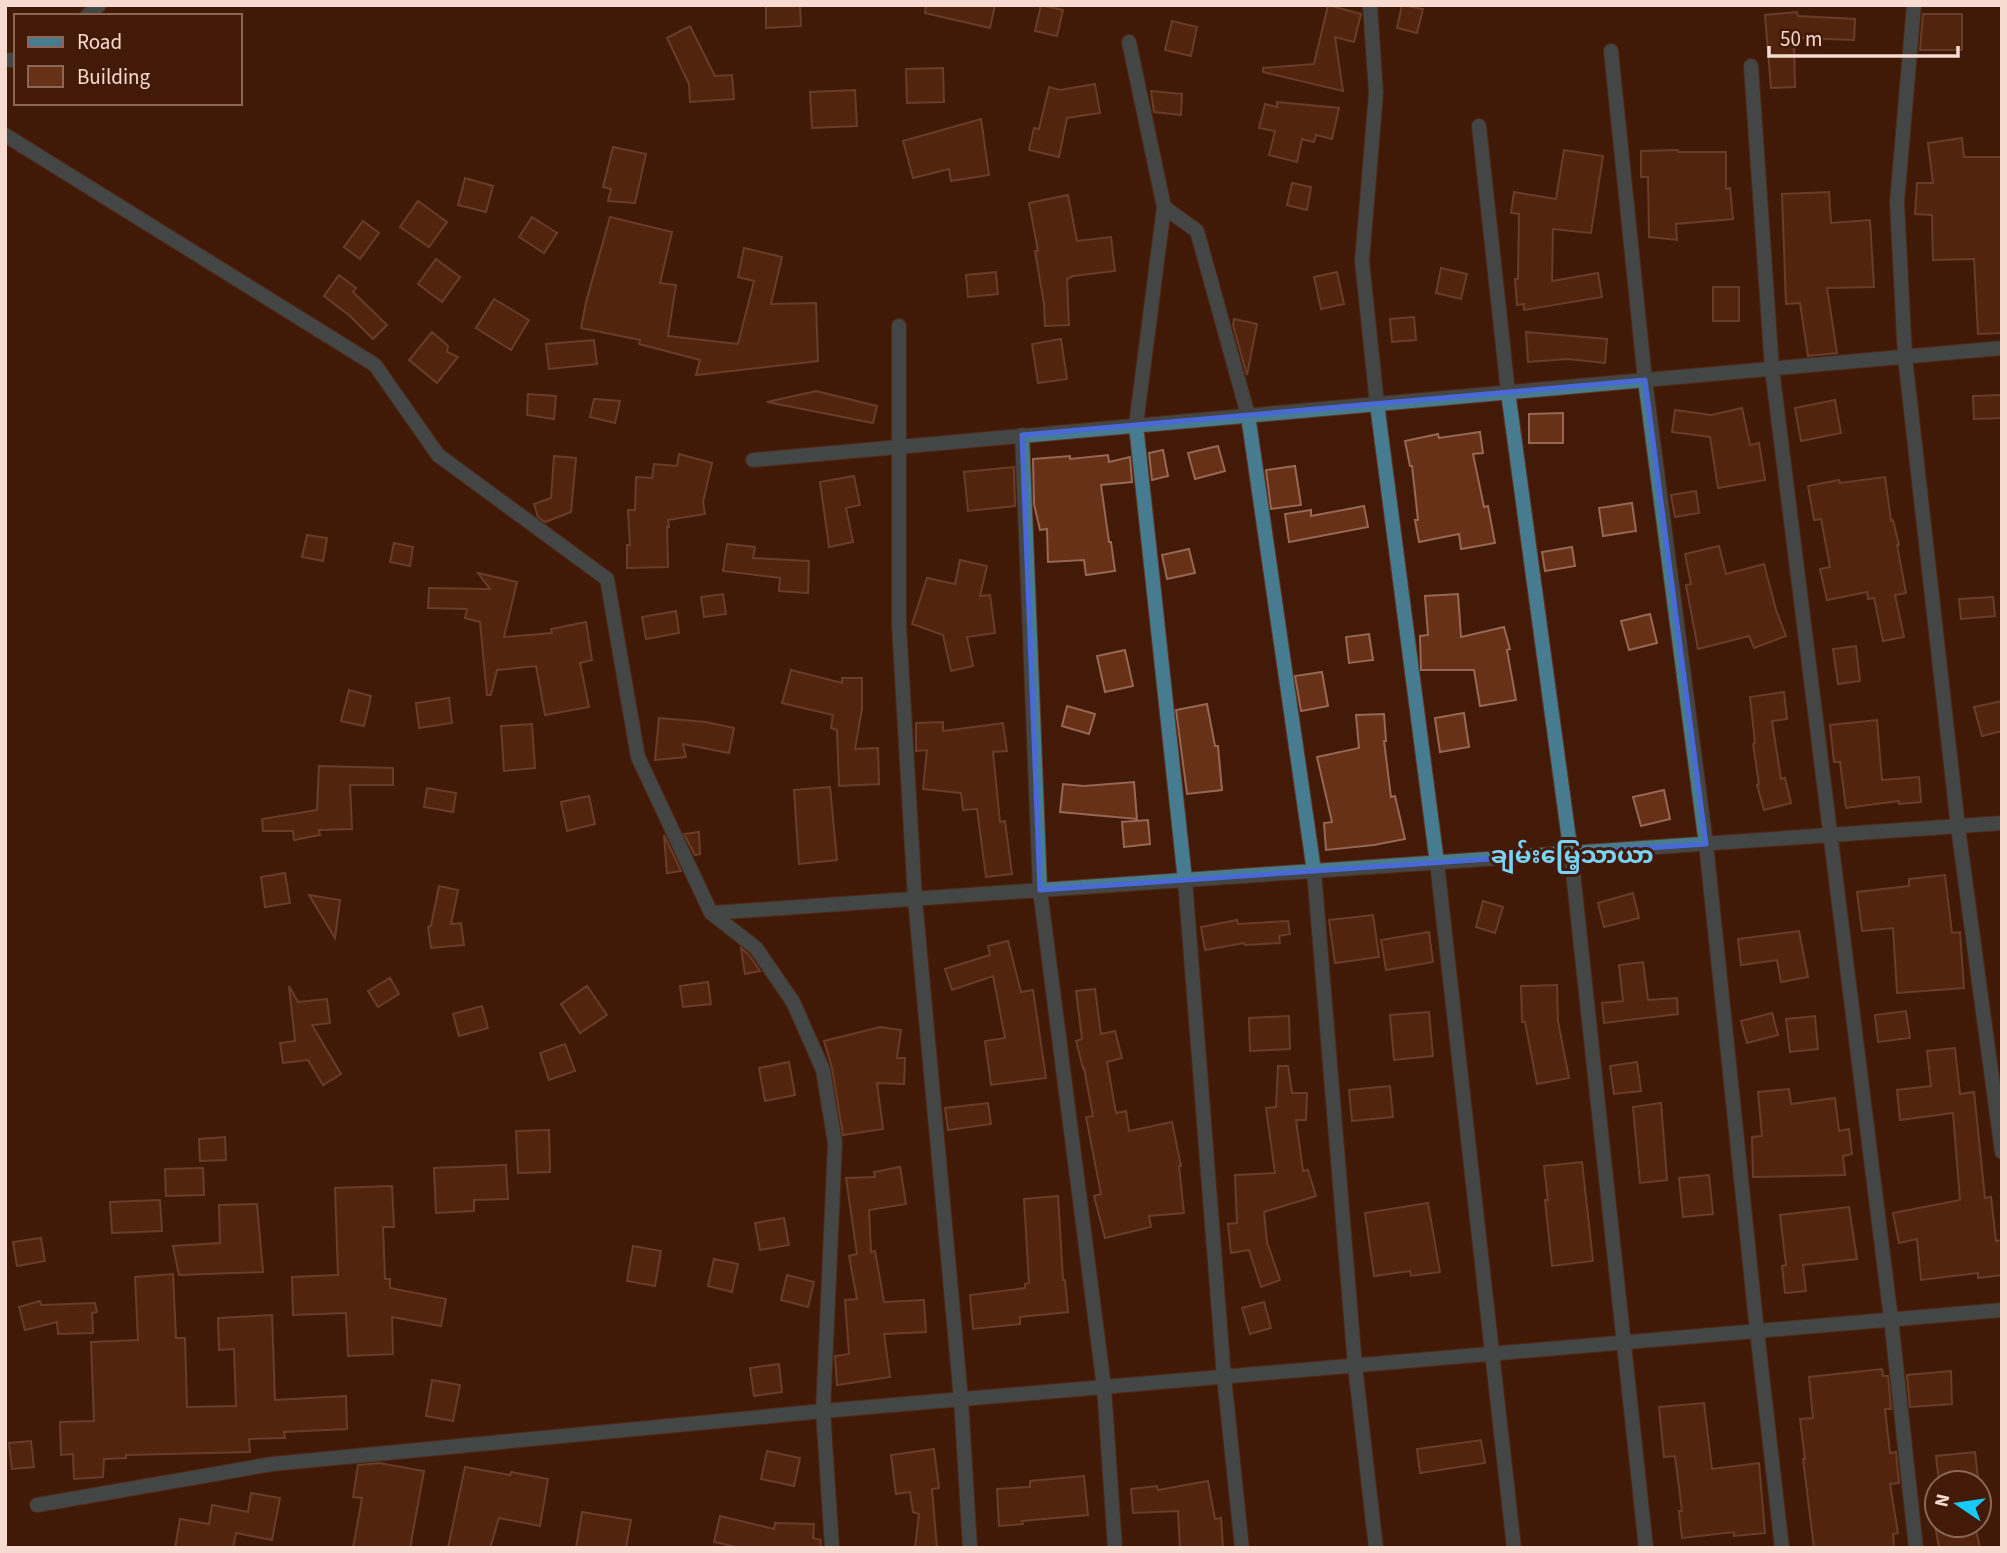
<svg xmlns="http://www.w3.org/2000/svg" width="2007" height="1553" font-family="'Source Sans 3','Noto Sans Myanmar',sans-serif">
<rect width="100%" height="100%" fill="#421a07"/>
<path fill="#673118" stroke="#966753" stroke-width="2" d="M766,5H800L801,26L766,28Z
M926,5H995L990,28L925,13Z
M1041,5L1063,10L1057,36L1035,31Z
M1328,5L1361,14L1354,42L1335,37L1343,91L1263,72V68L1314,64Z
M1402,5L1423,9L1417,33L1397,28Z
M1797,12L1798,16L1855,19L1854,40L1799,38L1800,43H1794L1795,87L1771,88L1765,15Z
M1923,14H1962V50H1920Z
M1172,21L1197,27L1191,56L1165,50Z
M690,26L715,76L732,75L734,99L690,102L689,84L667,38Z
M943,68L944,102L907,103L906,69Z
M1095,84L1100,113L1067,118L1059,157L1029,150L1034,128L1039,129L1049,87L1060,90Z
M855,90L857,126L812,128L810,92Z
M1151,91L1182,94L1181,115L1154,112Z
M1277,102L1339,108L1332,139L1316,135L1314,142L1302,139L1297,162L1269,155L1275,131L1259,128L1265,104L1277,107Z
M981,119L989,175L951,181L949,169L913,178L903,141Z
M1962,138L1964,157H2002V333L1978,334L1974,259L1933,260L1932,215L1915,214L1917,183H1933L1928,143Z
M613,147L646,154L635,203L608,201L611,189L603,187Z
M1564,150L1603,156L1591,233L1553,229L1552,281L1598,273L1602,297L1524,310V304L1517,305L1515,279H1518L1519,214L1511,213L1514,192L1556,199Z
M1678,150V152H1726V189L1730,188L1733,219L1676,224L1677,240L1649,237L1648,177H1641V151Z
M465,178L493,186L486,212L458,205Z
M1292,183L1311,187L1307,210L1287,205Z
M1829,192L1831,223L1870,220L1874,287L1827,288L1837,353L1808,356L1800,303L1786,304L1782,194Z
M1068,195L1077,241L1111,237L1115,271L1073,276L1067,279L1069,325L1045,326L1044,304L1035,251H1038L1029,203Z
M418,201L447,222L429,247L400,227Z
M532,217L557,233L544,253L519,237Z
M610,217L672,232L660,283L676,285L668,336L738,344L754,281L738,277L744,248L782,257L771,304L816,303L818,361L696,375L700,360L639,344L640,340L581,328L586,302Z
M363,221L379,233L360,259L344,247Z
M436,259L460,277L442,302L418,284Z
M1441,268L1467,274L1461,299L1436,293Z
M996,272L998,294L968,297L966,275Z
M1337,272L1344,304L1321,309L1314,277Z
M339,275L356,288L353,292L387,325L373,339L350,316L324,296Z
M1713,287H1739V321H1713Z
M494,299L529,320L511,350L476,328Z
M1414,317L1416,340L1392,342L1390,319Z
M1234,319L1257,324L1247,375L1233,325Z
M432,332L448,346L447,352L458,357L437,383L409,360Z
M1526,332L1607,339L1605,363L1568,359L1528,362Z
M1061,339L1067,379L1038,383L1032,344Z
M594,340L597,364L549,369L546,344Z
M816,391L877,406L873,423L767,402Z
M528,394L556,396L554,419L527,415Z
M2002,395V418L1974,419L1973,396Z
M594,399L620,401L615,423L590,417Z
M1835,400L1841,433L1801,441L1795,408Z
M1742,408L1750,445L1759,443L1765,480L1718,488L1710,437L1672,432L1675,410L1711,415Z
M1563,413V443H1529V414Z
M1480,432L1483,453L1473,454L1484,507L1488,506L1495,543L1461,549L1459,534L1419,542L1415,520H1418L1412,466H1410L1405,441L1438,434L1439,438Z
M1218,446L1225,471L1195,479L1188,453Z
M1163,450L1168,476L1152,480L1149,453Z
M679,454L712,463L703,502L705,514L668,520L669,527H667L668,567L627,568V545H630L628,510H635L636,477L652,478L654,464L677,466Z
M1108,455L1109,462L1130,457L1132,482L1101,485L1109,542H1111L1115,571L1086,575L1084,560L1048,562L1047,529L1040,530L1034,504L1033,459L1070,456V459Z
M554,456L576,458L571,512L545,522L538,517L534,504L551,498Z
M1295,466L1301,505L1271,509L1266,470Z
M1014,467L1015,506L968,511L964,472Z
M854,476L860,505L846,508L853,542L829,547L820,482Z
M1885,477L1891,521L1893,520L1899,545H1897L1906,593L1895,595L1904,637L1883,641L1874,598L1868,599L1867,592L1827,600L1820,569L1830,567L1821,519L1814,520L1808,486L1839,480L1840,483Z
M1696,491L1699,513L1675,517L1671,495Z
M1632,503L1636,531L1603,536L1599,508Z
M1364,506L1368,527L1289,542L1285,514L1311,510V516Z
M307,535L327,538L323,561L302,557Z
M394,543L413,547L410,566L390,562Z
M727,544L755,547L753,558L809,561L808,593L779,591L780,578L723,571Z
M1719,546L1726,574L1764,564L1776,610L1786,636L1754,648L1749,636L1698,649L1686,585L1691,584L1685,554Z
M1572,547L1575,566L1545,571L1542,552Z
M1189,549L1195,573L1167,579L1162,555Z
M960,560L987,566L980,596L990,595L995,633L967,637L973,666L951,671L943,635L912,624L927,578L955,584Z
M478,573L517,582L504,637L552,633L551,629L586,622L592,660L580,663L589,707L545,715L536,666L497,670L491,695H487L480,622L465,618L467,609L428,608L429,588L490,589Z
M723,594L726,614L704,617L701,597Z
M1458,594L1461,637L1504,627L1510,649L1507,650L1516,700L1480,706L1474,670H1421L1420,636L1428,635L1425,596Z
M1993,597L1995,616L1961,619L1959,599Z
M676,611L679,633L646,639L642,617Z
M1650,614L1657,643L1629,650L1621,621Z
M1369,634L1373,660L1349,663L1346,637Z
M1856,646L1860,681L1838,684L1833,649Z
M1125,650L1133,686L1105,692L1097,656Z
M791,670L842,683V678H862V709L855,749L878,748L879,784L839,786L837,730L831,728L833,715L782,703Z
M1322,672L1328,706L1301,711L1295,676Z
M349,690L371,696L364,726L341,721Z
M1784,692L1787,719L1772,721L1781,779L1785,778L1791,803L1764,810L1757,785L1759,784L1753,744L1755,743L1750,697Z
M449,698L452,723L419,728L416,703Z
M2002,701V731L1982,736L1974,707Z
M1207,704L1215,746H1218L1222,790L1187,794L1176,710Z
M1067,706L1095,714L1089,734L1062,726Z
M1464,713L1469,747L1440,752L1435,718Z
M1384,714L1386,741H1384L1391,797L1395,796L1405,839L1374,845L1326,850L1324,823L1332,822L1317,757L1359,748L1356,715Z
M659,718L706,722L734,728L729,753L683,744L686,757L655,760Z
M1877,720L1882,780L1919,777L1921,802L1899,804V801L1846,808L1840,762H1834L1830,725Z
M943,722V731L1003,723L1007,751L993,752L1000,822L1005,821L1012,874L986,877L977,809L963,810L961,793L923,789L927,750L916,751V723Z
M532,724L535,768L504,771L501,726Z
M319,766L393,768V785H350L352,829L319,830L320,835L294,840L293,831H263L262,819L317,810Z
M1134,782L1137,819L1060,812L1063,784L1084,786Z
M830,787L837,860L799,864L794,790Z
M427,788L456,793L453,812L424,807Z
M1664,790L1670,819L1641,826L1633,797Z
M589,796L595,824L567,831L561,802Z
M1148,820L1150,844L1124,847L1122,822Z
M699,832L700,854L695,855L684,834Z
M664,835L681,871L667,873Z
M285,873L290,903L265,907L261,877Z
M1945,875L1952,933L1960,932L1964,988L1897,993L1893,928L1862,931L1857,892L1909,886V879Z
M439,886L458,890L451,924L461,923L464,945L431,948L428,927L431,926Z
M1633,893L1639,918L1604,927L1598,903Z
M309,895L340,900L335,938Z
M1483,901L1503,907L1495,933L1476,927Z
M1373,915L1379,957L1335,963L1329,920Z
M1237,920L1238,924L1288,921L1290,934L1279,936L1280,943L1245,945L1244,943L1205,950L1201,927Z
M1799,931L1808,977L1781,982L1777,960L1741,965L1738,939Z
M1429,932L1433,962L1386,970L1381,940Z
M1008,941L1021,992L1033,990L1046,1078L991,1085L985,1041L1005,1038L993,976L952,990L945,969L990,955L988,946Z
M741,948L749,955L760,971L745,974Z
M1643,962L1648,1000L1677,998L1678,1014L1604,1023L1602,1003L1623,1001L1619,965Z
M390,978L399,994L378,1007L368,991Z
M708,982L711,1004L683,1007L680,986Z
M1557,985L1558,1021L1569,1078L1537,1084L1525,1022H1522L1521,986Z
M289,986L298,1002L327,999L330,1023L312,1025L341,1074L323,1085L308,1060L283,1063L280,1043L295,1041Z
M587,986L607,1015L580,1033L561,1004Z
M1095,989L1101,1034L1115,1031L1122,1058L1107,1062L1116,1113L1126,1111L1129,1131L1172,1122L1181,1166H1179L1184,1213L1149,1216L1151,1227L1105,1238L1094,1196L1101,1194L1086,1117L1093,1116L1084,1068H1083L1076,1041L1082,1039L1076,991Z
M482,1006L488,1028L459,1036L453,1014Z
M1906,1011L1910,1038L1878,1042L1875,1015Z
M1429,1012L1433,1056L1394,1060L1390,1015Z
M1772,1013L1778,1035L1747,1043L1741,1021Z
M1289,1016L1290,1049L1250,1051L1249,1018Z
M1815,1016L1818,1049L1790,1052L1786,1019Z
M880,1027L901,1030L897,1058H905L904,1084L877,1083L883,1129L843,1135L832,1068L824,1041Z
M565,1044L575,1071L549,1080L540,1053Z
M1955,1048L1960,1094L1974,1092L1985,1198L1991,1197L1996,1241L2002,1240V1275L1978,1278V1273L1921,1280L1917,1239L1899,1243L1893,1213L1960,1200L1953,1113L1900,1120L1897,1090L1931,1086L1927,1051Z
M789,1062L795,1095L765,1101L759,1068Z
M1637,1062L1641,1091L1614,1094L1610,1066Z
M1278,1066H1288L1292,1093H1307L1306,1120H1296L1303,1171L1308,1170L1316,1196L1264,1212L1267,1242L1280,1280L1261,1287L1249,1250L1231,1253L1228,1224L1237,1223L1235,1175L1275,1173L1266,1108L1276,1107Z
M1390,1086L1393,1117L1352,1121L1349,1090Z
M1789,1089L1791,1104L1835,1098L1839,1131L1849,1129L1852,1154L1843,1156L1845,1175L1753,1177L1752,1137L1762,1136L1758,1092Z
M988,1103L991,1124L948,1130L945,1108Z
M1661,1103L1667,1180L1640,1183L1633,1107Z
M549,1130L550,1172L518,1173L516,1131Z
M225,1137L226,1160L200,1161L199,1139Z
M1582,1162L1593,1261L1552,1266L1545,1200H1548L1544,1166Z
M506,1165L508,1199L474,1200V1211L436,1213L434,1168Z
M900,1167L906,1204L869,1210L871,1252L875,1251L884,1302L924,1300L926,1332L884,1334L890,1377L837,1385L835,1356L849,1354L845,1300L857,1299L849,1256L857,1254L846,1178L875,1177L874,1172Z
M203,1168L204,1195L166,1196L165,1169Z
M1709,1175L1713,1214L1683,1217L1679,1178Z
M392,1186L394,1227H383L385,1279H390V1288L446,1299L441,1326L392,1317L393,1354L348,1356L346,1313L293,1315L292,1277L338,1275L335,1188Z
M1058,1196L1063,1280H1065L1068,1312L1020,1317V1324L973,1329L970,1295L1025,1288V1284L1029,1283L1024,1199Z
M160,1200L162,1231L112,1233L110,1202Z
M1428,1203L1440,1272L1411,1276L1410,1271L1374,1276L1365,1213Z
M257,1204L263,1272L179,1275L173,1246L220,1243L219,1205Z
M1849,1207L1857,1259L1803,1265L1806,1291L1785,1293L1782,1266L1786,1265L1780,1215Z
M784,1218L789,1245L760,1250L755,1223Z
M41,1238L45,1261L17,1266L13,1242Z
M633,1246L661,1251L655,1286L627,1281Z
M714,1259L738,1264L732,1292L708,1286Z
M173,1274L176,1338H185L187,1407L236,1406L234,1349L219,1350L218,1318L272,1315L275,1400L346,1396L347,1429L284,1432L285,1438L249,1439L250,1452L126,1455V1458L104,1459L103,1477L74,1479L73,1454L61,1455L60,1422L94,1421L91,1342L138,1340L135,1277Z
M787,1275L814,1282L808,1307L781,1300Z
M40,1301L41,1305L95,1303L97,1312L92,1313L93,1333L58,1334L57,1322L25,1330L19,1307Z
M1264,1302L1271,1328L1250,1334L1242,1308Z
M779,1364L782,1392L754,1396L750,1368Z
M1882,1369L1883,1376H1888L1891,1409H1885L1890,1453L1896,1452L1899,1483L1890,1484L1898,1533L1893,1534L1894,1548H1814L1803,1459H1805L1800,1419L1813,1418L1809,1377Z
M1951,1371L1952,1404L1910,1407L1907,1375Z
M432,1380L460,1385L453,1421L426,1416Z
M1704,1403L1712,1469L1759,1463L1765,1533L1734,1536V1532L1682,1538L1679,1511H1682L1675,1456L1664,1457L1659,1407Z
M1481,1440L1485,1463L1420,1473L1417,1449Z
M31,1441L34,1467L12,1469L9,1443Z
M934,1449L939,1488L932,1489L937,1548H915L919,1514L913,1512L910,1492L896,1494L891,1455Z
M767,1451L800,1458L794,1486L761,1479Z
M1975,1452L1978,1478L1939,1483L1936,1456Z
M379,1463L424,1471L410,1548H353L362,1498L353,1497L358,1465Z
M465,1467L510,1475L511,1472L548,1479L540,1526L499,1518L490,1548H448Z
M1084,1476L1088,1515L1022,1521L1023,1524L999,1526L997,1489L1030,1487V1481Z
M1208,1481L1215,1519L1221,1518L1223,1548H1180L1178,1511L1133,1513L1131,1489L1157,1486L1158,1490Z
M251,1493L280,1498L272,1540L236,1533L233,1548H175L180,1519L209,1524L212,1505L248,1512Z
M582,1512L631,1520L626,1548H576Z
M720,1516L774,1529L775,1523L814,1524L813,1538L821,1540L820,1548H741L714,1542Z
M1935,1525H1975L1980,1548H1939Z"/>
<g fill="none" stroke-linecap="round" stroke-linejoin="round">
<defs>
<path id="street" d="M1370,5L1376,93L1362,261L1377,404L1437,863L1514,1548
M1914,5L1897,202L1905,357L1958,827L2002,1152
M87,16L99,5
M1129,42L1164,207L1136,425L1185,880L1224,1377L1242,1548
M1611,51L1645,380L1706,844L1757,1331L1782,1548
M5,60H16
M1751,66L1772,369L1891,1319L1916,1548
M1479,126L1508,392L1571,854L1646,1548
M5,135L375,365L438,455L607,579L638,757L711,913L756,948L793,1002L823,1070L835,1143L823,1411L832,1548
M1164,207L1197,231L1248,415L1314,871L1355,1366L1376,1548
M899,326V625L915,899L961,1399L970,1548
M1022,435L1040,890L1104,1387L1115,1548
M753,460L2002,348
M711,913L2002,823
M37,1505L272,1464L823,1411L2002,1310"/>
</defs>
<use href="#street" stroke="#5f3927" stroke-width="16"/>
<use href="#street" stroke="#477c90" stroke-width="14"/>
</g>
<path d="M0 0H2007V1553H0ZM1645,380L1706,844L1040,890L1022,435Z" fill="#421a07" fill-opacity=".55" fill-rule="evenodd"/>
<path fill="none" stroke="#496ad6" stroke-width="5" stroke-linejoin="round" d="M1645,380L1706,844L1040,890L1022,435Z"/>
<g text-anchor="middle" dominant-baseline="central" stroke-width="6" stroke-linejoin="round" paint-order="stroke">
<g font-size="24" font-weight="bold" fill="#77d4f6" stroke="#421a07">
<text x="1572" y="855">ချမ်းမြေ့သာယာ</text>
</g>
</g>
<rect width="2007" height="1553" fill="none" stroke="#f7dbd0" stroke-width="14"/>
<rect x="14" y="14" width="228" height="91" fill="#421a07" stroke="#8a6757" stroke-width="2"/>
<rect x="28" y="37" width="35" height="10" fill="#477c90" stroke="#8a6757" stroke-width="2"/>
<text x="77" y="49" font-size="21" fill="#f7dbd0">Road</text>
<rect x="28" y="66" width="35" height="21" fill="#673118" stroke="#8a6757" stroke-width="2"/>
<text x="77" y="84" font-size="21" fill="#f7dbd0">Building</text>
<g transform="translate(1958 1504) rotate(283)"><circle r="33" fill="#421a07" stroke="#8a6757" stroke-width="2"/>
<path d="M0-5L12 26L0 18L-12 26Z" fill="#16cafb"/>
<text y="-10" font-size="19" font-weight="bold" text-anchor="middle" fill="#f7dbd0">N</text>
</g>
<path d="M1769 46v10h189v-10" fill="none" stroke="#f7dbd0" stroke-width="3.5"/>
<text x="1780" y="46" font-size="21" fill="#f7dbd0" stroke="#421a07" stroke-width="5" paint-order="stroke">50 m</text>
</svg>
